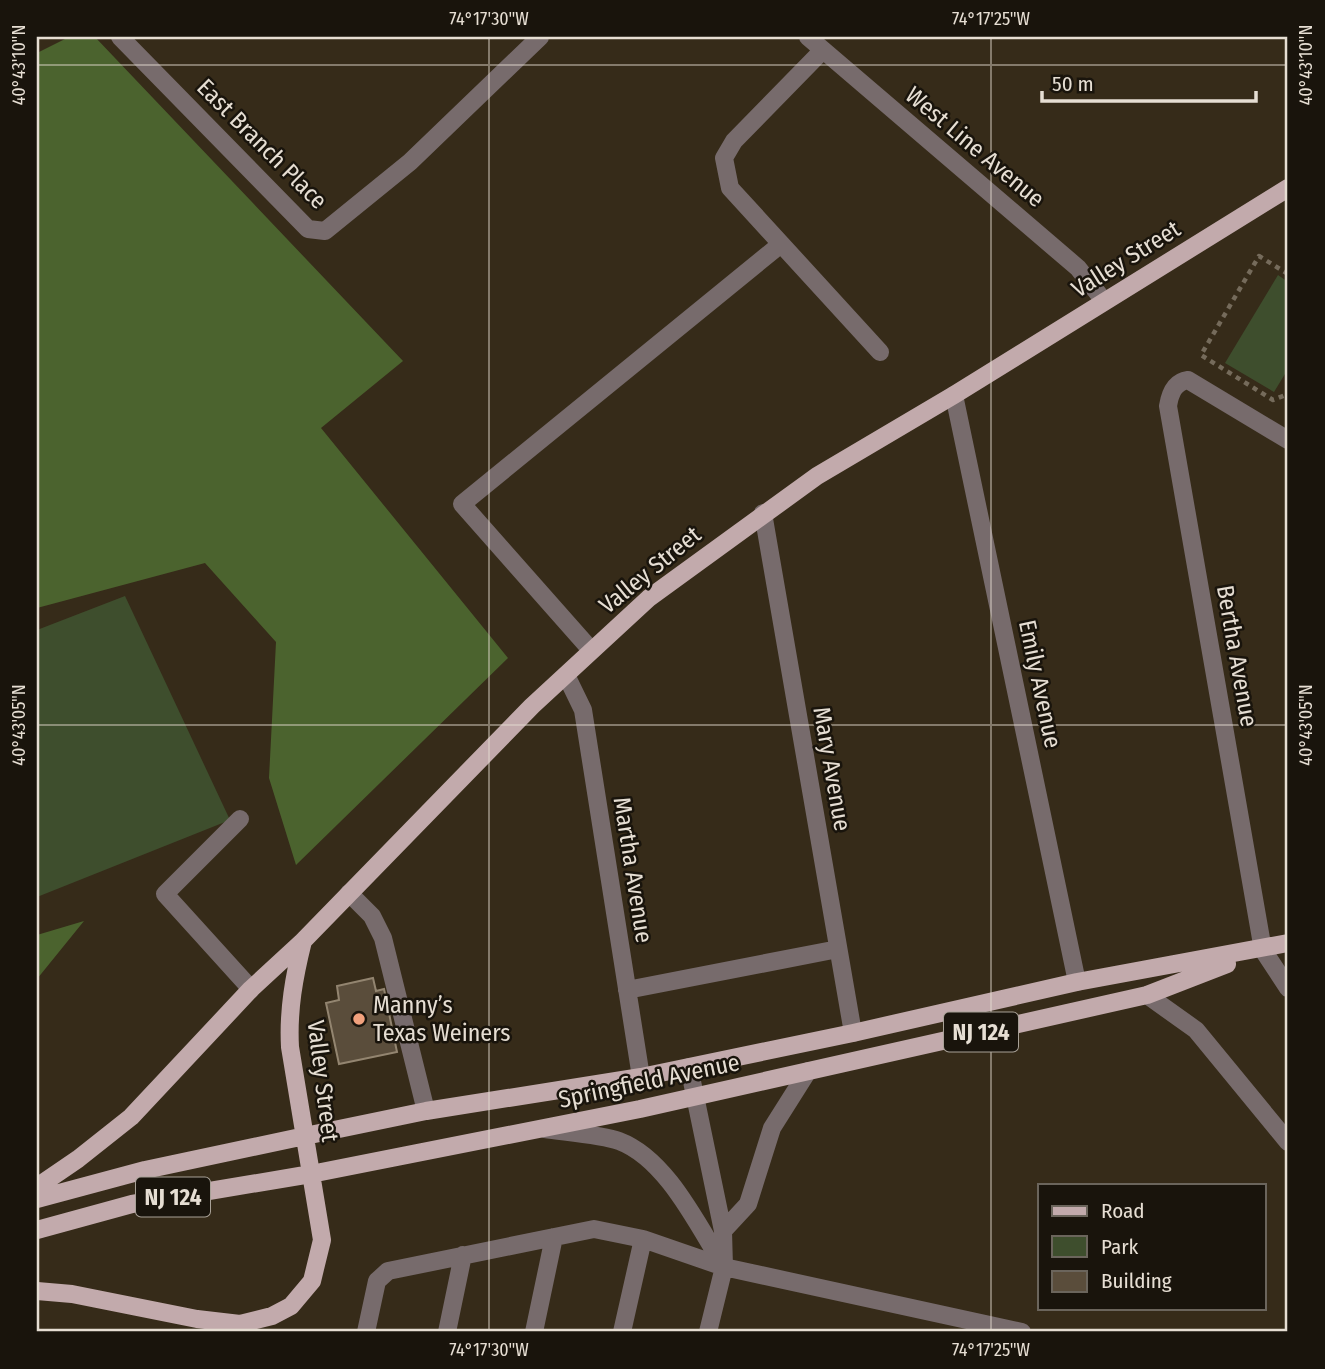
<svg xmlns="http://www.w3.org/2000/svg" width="1325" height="1369" font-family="'Fira Sans Condensed',sans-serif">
<rect width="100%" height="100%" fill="#362b19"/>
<path fill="#3e4e2d" d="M1278,275L1288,282V369L1274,392L1225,363Z
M125,596L230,820L37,897V630Z"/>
<path fill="#4b632e" d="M69,37H95L403,361L321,428L508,658L296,865L269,778L276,642L205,563L37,608V53Z
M84,921L37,979V935Z"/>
<path fill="#5a4d3b" stroke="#938570" stroke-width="2" d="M373,978L376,991L384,989L397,1052L339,1064L326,1003L339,1000L337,986Z"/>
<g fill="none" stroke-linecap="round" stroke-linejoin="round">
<path stroke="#756b5b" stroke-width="4.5" stroke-dasharray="5 5" stroke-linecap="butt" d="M1288,274L1259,256L1201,355L1273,400L1288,394"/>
<path stroke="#776b6c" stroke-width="18" d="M120,37L308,229L325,231L410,162L540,37
M808,37L1078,268L1104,301
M823,50L734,141L724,158L730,188L880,352
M954,395L1077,982
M1288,440L1188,380C1174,382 1170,394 1168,406L1263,950L1288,988
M763,513L853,1033
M591,650L462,504L781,244
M566,675L583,710L641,1077
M240,819L165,894L251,989
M349,893L372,916L383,938L426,1111
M627,990L838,949
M1147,995L1196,1030L1288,1142
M689,1067L723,1231L724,1267L708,1332
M545,1129C565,1132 602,1135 619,1141C667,1159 698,1226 724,1267
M723,1231L748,1204L772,1128L808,1071
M643,1239L724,1267L1022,1332
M366,1332L377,1281L388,1271L594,1229L643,1239L622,1332
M447,1332L463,1255
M534,1332L554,1237"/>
<path stroke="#c2aaac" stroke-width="18" d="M37,1187L78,1159L131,1117L251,989L303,941
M37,1199L145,1170L305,1136L426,1111L641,1077L853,1033L1077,982L1288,943
M37,1230L132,1204L311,1174L640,1109L1147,995L1227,964
M37,1291L72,1294L197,1319L240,1324L272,1316L291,1306L312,1281L322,1240L290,1047C288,1010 294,977 303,941L532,706L649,598L817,476L954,395L1288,188"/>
</g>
<path fill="none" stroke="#e6ded3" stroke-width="2" stroke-opacity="0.45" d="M489,37V1332M991,37V1332M37,65H1288M37,725H1288"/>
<circle fill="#f1a17d" stroke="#19140c" stroke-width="2.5" cx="359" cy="1019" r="7"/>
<g text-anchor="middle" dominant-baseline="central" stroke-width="5" stroke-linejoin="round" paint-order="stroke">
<g fill="#19140c" stroke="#a8a197" stroke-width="2">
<rect x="944" y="1012.5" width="74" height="39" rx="5"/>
<rect x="136" y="1177.5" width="74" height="39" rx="5"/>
</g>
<g font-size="23" font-weight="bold" fill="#e6ded3">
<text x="981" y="1032">NJ 124</text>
<text x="173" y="1197">NJ 124</text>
</g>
<g font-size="24" fill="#e6ded3" stroke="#19140c">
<text transform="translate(262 144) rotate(45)">East Branch Place</text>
<text transform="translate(975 147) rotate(40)">West Line Avenue</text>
<text transform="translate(1126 259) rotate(-32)">Valley Street</text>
<text transform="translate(650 570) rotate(-39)">Valley Street</text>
<text transform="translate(1237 656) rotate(80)">Bertha Avenue</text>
<text transform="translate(1040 684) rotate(78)">Emily Avenue</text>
<text transform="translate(832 769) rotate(80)">Mary Avenue</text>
<text transform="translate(633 870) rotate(81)">Martha Avenue</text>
<text transform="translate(323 1081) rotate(83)">Valley Street</text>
<text transform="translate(649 1081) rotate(-12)">Springfield Avenue</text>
</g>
<g font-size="24" fill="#e6ded3" stroke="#19140c" text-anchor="start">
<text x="373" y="1005">Manny’s<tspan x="373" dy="28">Texas Weiners</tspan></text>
</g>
</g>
<rect width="1325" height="1369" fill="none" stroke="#19140c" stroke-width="77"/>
<rect x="1038" y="1184" width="228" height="126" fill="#19140c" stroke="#6b655c" stroke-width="2"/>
<rect x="1052" y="1206" width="35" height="10" fill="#c2aaac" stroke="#6b655c" stroke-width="2"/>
<text x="1101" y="1218" font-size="21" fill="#e6ded3">Road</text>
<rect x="1052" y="1236" width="35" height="21" fill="#3e4e2d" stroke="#6b655c" stroke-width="2"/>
<text x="1101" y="1254" font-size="21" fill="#e6ded3">Park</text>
<rect x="1052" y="1271" width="35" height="21" fill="#5a4d3b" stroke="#6b655c" stroke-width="2"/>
<text x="1101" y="1288" font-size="21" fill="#e6ded3">Building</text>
<path d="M1042 91v10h214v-10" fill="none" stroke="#e6ded3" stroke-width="3.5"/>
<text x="1052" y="91" font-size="21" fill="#e6ded3" stroke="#19140c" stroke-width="5" paint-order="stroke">50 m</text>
<rect x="38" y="38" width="1248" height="1292" fill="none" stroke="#e6ded3" stroke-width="2.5"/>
<g font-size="18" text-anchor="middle" fill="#e6ded3">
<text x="489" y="25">74°17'30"W</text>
<text x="991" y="25">74°17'25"W</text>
<text transform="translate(19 65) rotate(-90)" y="6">40°43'10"N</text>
<text transform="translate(1306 65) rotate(-90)" y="6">40°43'10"N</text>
<text transform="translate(19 725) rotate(-90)" y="6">40°43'05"N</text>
<text transform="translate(1306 725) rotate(-90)" y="6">40°43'05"N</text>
<text x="489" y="1356">74°17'30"W</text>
<text x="991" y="1356">74°17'25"W</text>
</g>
</svg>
